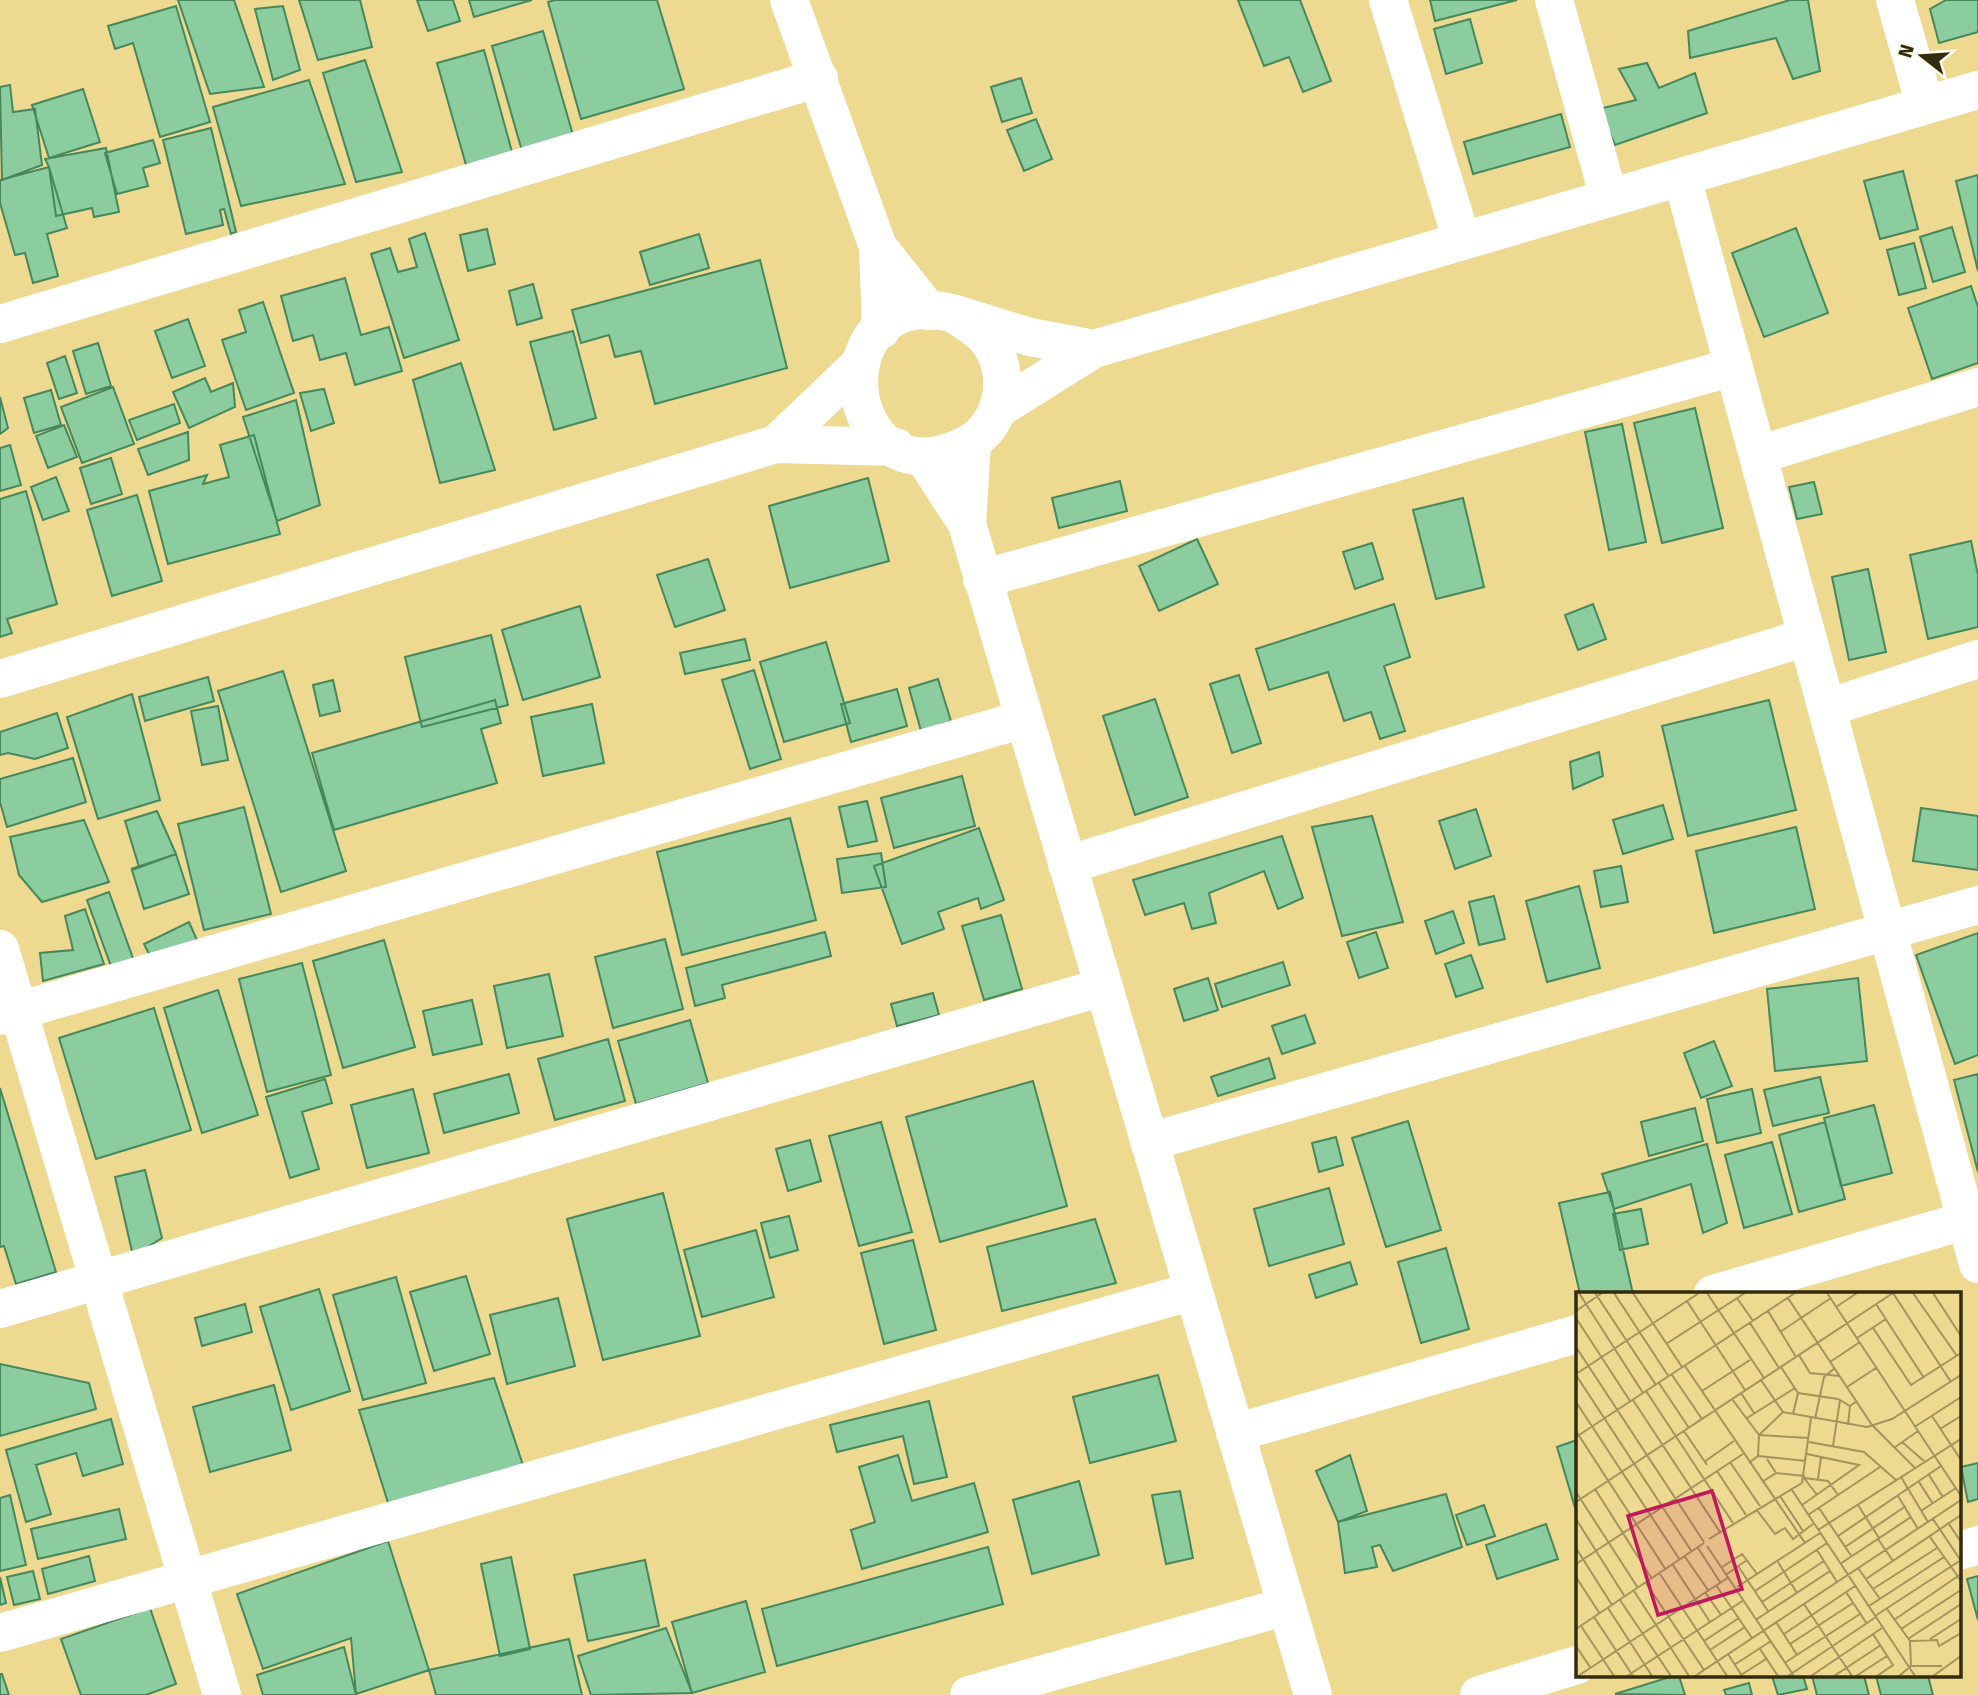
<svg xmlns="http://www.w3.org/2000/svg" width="1978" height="1695" font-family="'Fira Sans',sans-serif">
<rect width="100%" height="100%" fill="#eed991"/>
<path fill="#8bcd9f" stroke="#46875c" stroke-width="2" d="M178,0H234L264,87L210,94Z
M299,0H360L372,47L318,60Z
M417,0H453L460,21L428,31Z
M469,0H532L474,17Z
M555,0H657L684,89L581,119L548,2Z
M1238,0H1300L1331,81L1303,92L1289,57L1264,66Z
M1430,0H1517L1435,21Z
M1790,0H1808L1820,71L1793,79L1776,38L1690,58L1688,31Z
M1946,0H1978V32L1939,43L1930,9Z
M176,6L210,122L160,137L133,43L115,49L108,26Z
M283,6L300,70L273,80L255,9Z
M1470,19L1482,63L1446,74L1434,29Z
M543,31L573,135L522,151L492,46Z
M484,50L514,159L468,172L437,63Z
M365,60L402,172L356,182L323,73Z
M1647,63L1659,88L1695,73L1707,113L1615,145L1599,109L1636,100L1619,69Z
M1021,78L1032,113L1002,122L991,87Z
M309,80L345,184L241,206L213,107Z
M10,85L13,112L35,109L42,165L2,180L0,87Z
M83,89L100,142L49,158L32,105Z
M1561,114L1570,147L1473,174L1464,142Z
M1036,119L1052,159L1024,171L1007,130Z
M211,128L236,232L231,234L224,209L220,210L223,225L186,234L163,140Z
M153,140L160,163L143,168L148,186L117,194L105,153Z
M106,148L119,212L94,217L92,208L56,216L49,167L45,159Z
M49,167L67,228L47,234L58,276L33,283L25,253L15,255L0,203V180Z
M1903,171L1918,229L1880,239L1864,181Z
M1978,175V271L1956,181Z
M1952,227L1965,272L1933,282L1920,237Z
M1796,228L1828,313L1764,337L1732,253Z
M487,229L495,264L468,271L460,235Z
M425,233L459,340L404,358L371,254L390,248L398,272L417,267L409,239Z
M699,234L709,268L650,285L640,252Z
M1914,243L1926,288L1899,295L1887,250Z
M760,260L787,368L655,404L641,351L615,357L609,335L581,343L572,310Z
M345,278L361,335L389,327L402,371L355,385L346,353L320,360L313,335L293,341L281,296Z
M533,284L542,318L517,325L509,291Z
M1971,286L1978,307V363L1932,379L1908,308Z
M263,302L294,393L246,410L222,340L246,332L239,310Z
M188,319L205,366L172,378L155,331Z
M573,331L596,418L554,430L530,342Z
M98,343L111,386L86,394L73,351Z
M65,356L77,393L59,399L47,363Z
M461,363L495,470L440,483L413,380Z
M205,378L211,392L233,383L235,407L189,428L173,392Z
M113,387L134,444L82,463L61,407Z
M324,389L334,423L311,431L300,393Z
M51,390L61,425L34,433L24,398Z
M0,397L8,428L0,434Z
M296,400L320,505L277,521L243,417Z
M174,404L180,423L137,440L129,420Z
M1695,408L1723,528L1662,543L1634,423Z
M1622,424L1646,542L1609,550L1585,432Z
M64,425L77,457L48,468L36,436Z
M188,432L189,460L148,475L138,449Z
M254,435L280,534L168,564L149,491L207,475L203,484L229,477L220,445Z
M10,445L21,485L0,491V448Z
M111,458L122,494L91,504L80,468Z
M56,477L69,511L43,520L31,487Z
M868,478L889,561L790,588L769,506Z
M1120,481L1127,511L1059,528L1052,498Z
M1814,482L1822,514L1797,519L1789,487Z
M26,491L57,604L7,619L12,633L0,637V499Z
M137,495L162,581L112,596L87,510Z
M1463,498L1484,587L1436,599L1413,510Z
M1197,539L1218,584L1159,611L1139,566Z
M1971,541L1978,575V627L1928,639L1910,555Z
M1372,543L1383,579L1355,589L1343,552Z
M708,559L725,610L675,627L657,575Z
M1868,569L1886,652L1849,660L1832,577Z
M1394,604L1410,657L1384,666L1405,731L1380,739L1371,712L1344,721L1328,672L1269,690L1256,649Z
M1593,604L1606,639L1578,650L1565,615Z
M580,606L600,677L523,700L502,630Z
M491,635L508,705L422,727L405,657Z
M745,639L750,660L685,674L680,653Z
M826,642L850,723L784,742L760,662Z
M754,670L781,759L750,769L722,680Z
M283,671L346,871L281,892L218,691Z
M1239,675L1261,743L1232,753L1210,684Z
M208,677L214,701L145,721L139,697Z
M938,679L951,721L921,731L909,688Z
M333,680L340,711L320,716L313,685Z
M897,689L907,726L851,742L841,704Z
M132,694L160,800L98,819L67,717Z
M1155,699L1188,797L1135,815L1103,716Z
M495,700L501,723L481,729L497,783L334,830L312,753Z
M1769,700L1796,810L1688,836L1662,726Z
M592,704L604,763L543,776L531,717Z
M218,706L228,760L202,765L191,711Z
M57,713L68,748L35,759L8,753L0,755V732Z
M1599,752L1603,776L1573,789L1570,762Z
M73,758L86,802L7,827L0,802V779Z
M962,776L975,826L894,848L881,798Z
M867,801L877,841L848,847L839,807Z
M1663,805L1673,839L1623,854L1613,820Z
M244,807L271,914L204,930L178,824Z
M1921,808L1978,816V870L1913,861Z
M1476,809L1491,856L1455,869L1439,821Z
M157,811L176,854L131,869L139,867L125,821Z
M1372,816L1403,922L1342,936L1312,827Z
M790,818L816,920L682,955L657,852Z
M84,820L109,882L42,902L19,875L10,837Z
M1796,827L1815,909L1714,933L1696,851Z
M979,828L1004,900L981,909L978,898L938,912L944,929L902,944L874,866Z
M1282,836L1303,898L1278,909L1264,871L1209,893L1216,923L1192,929L1184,903L1145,915L1133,880Z
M881,853L886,887L842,893L837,859Z
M176,854L189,894L144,909L132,870Z
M1621,866L1628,902L1601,907L1594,871Z
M1579,886L1600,968L1547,982L1526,901Z
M109,892L134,961L112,969L87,900Z
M1494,896L1505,939L1479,945L1469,902Z
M85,909L104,964L43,981L40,953L73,950L65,916Z
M1453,911L1464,943L1436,954L1425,921Z
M1001,915L1022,989L984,1000L962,926Z
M189,922L200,947L156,968L144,944Z
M825,932L831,956L722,985L725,998L695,1006L686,968Z
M1376,932L1388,968L1359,978L1347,942Z
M1978,933V1055L1955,1064L1916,955Z
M665,939L683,1009L613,1028L595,957Z
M384,940L415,1047L343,1068L313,961Z
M1471,955L1483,988L1456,997L1445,964Z
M1283,962L1290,985L1222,1007L1215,984Z
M302,963L331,1075L267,1092L239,979Z
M549,974L563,1036L507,1048L494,986Z
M1208,978L1218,1010L1184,1021L1174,989Z
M1858,978L1867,1061L1775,1071L1767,989Z
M218,990L258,1115L202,1133L164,1008Z
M933,993L939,1015L897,1026L891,1004Z
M472,1000L482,1044L433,1055L423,1011Z
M154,1008L191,1130L96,1159L59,1038Z
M1305,1015L1315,1043L1282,1054L1272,1026Z
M690,1020L708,1083L636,1104L618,1041Z
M608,1039L625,1101L555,1120L538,1059Z
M1714,1041L1732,1086L1701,1098L1684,1053Z
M1269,1058L1275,1078L1218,1096L1211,1077Z
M509,1074L519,1113L444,1133L434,1094Z
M1978,1074V1172L1954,1080Z
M1820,1077L1829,1113L1773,1126L1764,1090Z
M325,1079L332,1103L302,1112L319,1169L290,1178L266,1097Z
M1033,1081L1067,1206L940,1242L906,1117Z
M0,1088L56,1272L16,1284L4,1246L0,1247Z
M413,1089L429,1153L367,1168L351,1105Z
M1752,1089L1761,1133L1717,1143L1707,1099Z
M1874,1105L1892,1173L1841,1186L1824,1118Z
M1695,1108L1703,1141L1649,1156L1641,1122Z
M1408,1121L1441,1230L1386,1247L1352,1138Z
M881,1122L912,1232L859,1246L829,1136Z
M1825,1122L1845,1199L1799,1212L1779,1135Z
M1336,1137L1343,1165L1319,1172L1312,1143Z
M810,1140L821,1181L788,1191L776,1149Z
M1772,1142L1792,1214L1744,1228L1725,1155Z
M1707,1144L1727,1223L1703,1233L1691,1184L1614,1209L1602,1174Z
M145,1170L162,1238L133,1256L115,1177Z
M1329,1188L1344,1244L1269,1266L1254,1209Z
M1610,1192L1633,1294H1580L1559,1203Z
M663,1193L700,1336L603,1360L567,1219Z
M1641,1209L1648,1244L1620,1250L1613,1214Z
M789,1216L798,1250L770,1258L761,1223Z
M1095,1219L1116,1283L1002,1311L987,1247Z
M756,1230L774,1297L702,1317L684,1250Z
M913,1240L936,1330L884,1344L861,1253Z
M1446,1248L1469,1329L1421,1343L1398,1262Z
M1350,1262L1357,1284L1316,1298L1309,1275Z
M466,1276L490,1354L434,1371L410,1292Z
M396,1277L426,1383L363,1400L333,1295Z
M319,1289L350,1391L291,1410L260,1307Z
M558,1298L575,1366L507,1384L490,1315Z
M245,1304L252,1332L202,1346L195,1318Z
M0,1364L89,1383L96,1409L0,1436Z
M1158,1375L1176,1441L1090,1463L1073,1397Z
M494,1378L525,1471L389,1506L359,1410Z
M274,1385L291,1450L210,1472L193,1407Z
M929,1401L947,1477L914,1484L903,1436L837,1452L830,1425Z
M111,1419L123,1464L83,1476L76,1453L36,1465L51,1514L26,1522L6,1450Z
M1577,1440V1511H1576L1557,1447Z
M898,1455L912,1501L974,1483L988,1532L862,1569L851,1530L875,1522L859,1467Z
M1350,1455L1367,1511L1338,1522L1316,1471Z
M1978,1463V1499L1968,1502L1961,1467Z
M1079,1481L1099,1555L1032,1574L1013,1500Z
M1180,1491L1193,1558L1166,1564L1152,1495Z
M1446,1494L1462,1547L1393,1571L1380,1545L1372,1547L1377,1567L1345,1573L1338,1522Z
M10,1495L26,1565L0,1571V1498Z
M1484,1505L1495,1536L1467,1545L1456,1515Z
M119,1509L126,1539L38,1559L31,1529Z
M1546,1524L1558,1559L1497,1579L1486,1545Z
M388,1541L429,1670L356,1694L351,1638L263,1669L237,1594Z
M988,1547L1003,1604L777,1666L762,1609Z
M89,1556L95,1581L48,1594L42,1569Z
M511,1557L530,1649L500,1656L481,1564Z
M645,1560L659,1626L588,1641L574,1575Z
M33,1571L40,1599L14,1605L7,1577Z
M1978,1576V1620L1967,1579Z
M0,1577L6,1603L0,1605Z
M746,1601L765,1672L692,1693L672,1622Z
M150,1608L176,1684L146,1695H81L61,1639Z
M666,1628L692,1693L591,1695L578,1656Z
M569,1639L582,1695H436L429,1670Z
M344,1647L356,1695H263L257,1675Z
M0,1674H2L9,1695H0Z
M1673,1676H1679L1685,1695L1615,1694Z
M1772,1676H1803L1807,1689L1778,1695Z
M1812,1676H1864L1869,1695H1817Z
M1876,1676H1928L1933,1695H1881Z
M1749,1683L1752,1695H1726L1724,1690Z"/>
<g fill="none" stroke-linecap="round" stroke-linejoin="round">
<path stroke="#fff" stroke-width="38" d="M789,0L878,247L881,330
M1388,0L1462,241
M1554,0L1609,198
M1895,0L1925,105
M1682,177L1978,1264
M878,247L929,311
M0,324L819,78
M1758,455L1978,387
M923,456L967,524L1313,1695
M967,524L972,443
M982,579L1733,367
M1827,708L1978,659
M1067,865L1807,637
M0,949L222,1695
M0,1016L1024,719
M1149,1142L1978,905
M1713,1294L1978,1217
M0,1309L1103,987
M1235,1433L1577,1334
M1959,1551L1978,1545
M0,1633L1193,1291
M969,1695L1287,1606
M1479,1695L1577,1665"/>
<path stroke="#fff" stroke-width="38" d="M952,313C969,323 986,333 995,352C1012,386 998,432 962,447C838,504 816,282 952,313L1030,337L1094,349
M998,409L1094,349L1978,90
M776,444L860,364
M0,679L776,444L896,447"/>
</g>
<g transform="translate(1576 1292)">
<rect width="385" height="385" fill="#eed991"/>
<path fill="none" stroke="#a3935c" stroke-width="2" d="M3,1L67,101M19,1L80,93M38,1L93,85M57,1L106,75M131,1L188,86M251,1L385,204M317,1L375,90M337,1L381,64M357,1L385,44M161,6L177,29M212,6L296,133L339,176M111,9L169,98M300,12L348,86M260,15L281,1M0,19L26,1M192,19L220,65M0,26L54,109M174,31L203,76M297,36L335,93L385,61M204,40L255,6M281,46L310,27M90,52L169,1M0,55L128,250M223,63L234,81L264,84M254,70L284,50M109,74L229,251M205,75L222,101L262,107L274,114M0,82L123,1M0,83L116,260M96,83L126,127M185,88L207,120M83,91L113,136M271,95L300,76M70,99L157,231M126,99L174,68M165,101L178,121M156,107L183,143L182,164L173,171M57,108L144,240M0,110L104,268M217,122L222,101M356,124L385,168M171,126L219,96M239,127L248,85L259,76M272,133L274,114L281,109M340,134L385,105M364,137L385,124M0,139L90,278M108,139L131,173M183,143L207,120L291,135L316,127L385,83M183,143L233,146M0,145L219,1M233,150L288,160L320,188M326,150L348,169M257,154L264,108M318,156L342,139M182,164L230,169M128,170L158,149M154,170L184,214M141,179L170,223M200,181L229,184M353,183L367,205M325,185L352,230M228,186L252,189L262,203M228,186L241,203M242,187L245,165M186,190L200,181L191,167M343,190L357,212M19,197L76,287M216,198L339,384M0,200L62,296M204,204L227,239M322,204L342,237M0,210L317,1M226,213L283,173L231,162M282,213L303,246M243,216L276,265M180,217L199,242L209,236L217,247L237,232M345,219L380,196M232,223L304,175M0,227L49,305M357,227L385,269M373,232L385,250M242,238L385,147M262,244L365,174M354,245L385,289M133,247L226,191L235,126M302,247L317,269M131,254L218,384M269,255L330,214M0,256L36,313M122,256L144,290M241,258L261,290M109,265L132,298M202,270L221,301M0,272L167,162M264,272L335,225M97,273L134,330M162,274L192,319M146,275L166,262L181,282M282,276L304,307M84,282L151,384M151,282L171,268M0,285L24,322M290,287L385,223M70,291L128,378M140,293L176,346M161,295L244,241M297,297L361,256M58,299L113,384M179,299L251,251M129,300L145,323M270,300L291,332M44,308L95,384M186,310L248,269M228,312L276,384M293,314L368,265M32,316L76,384M311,317L334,349L335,374L323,384M299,324L385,268M18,325L57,384M181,327L254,279M318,328L385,282M200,330L221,363M5,334L38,384M0,337L128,251M325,337L385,298M208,342L279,294M297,342L317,373L301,384M332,347L385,312M354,347L385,327M128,349L163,326M334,349L361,348L363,354L385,341M214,352L277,311M0,354L14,375M184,357L202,384M134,358L169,335M152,362L166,384M210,370L284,322M158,373L195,349M335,374H366M165,383L190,367M2,384L153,285M51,384L168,308M119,384L385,208M212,384L300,325M235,384L306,336M258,384L305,353M280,384L311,364M357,384L385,364"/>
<path fill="#c2185b" fill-opacity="0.15" stroke="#c2185b" stroke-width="3.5" d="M136,199L166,297L82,323L52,224Z"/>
<rect width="385" height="385" fill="none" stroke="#332b0d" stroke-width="3.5"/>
</g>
<g transform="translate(1922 56) rotate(287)" stroke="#fffbed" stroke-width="5" paint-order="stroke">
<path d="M0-5L12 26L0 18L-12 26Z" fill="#332b0d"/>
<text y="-10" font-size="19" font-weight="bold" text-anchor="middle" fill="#332b0d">N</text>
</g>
</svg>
